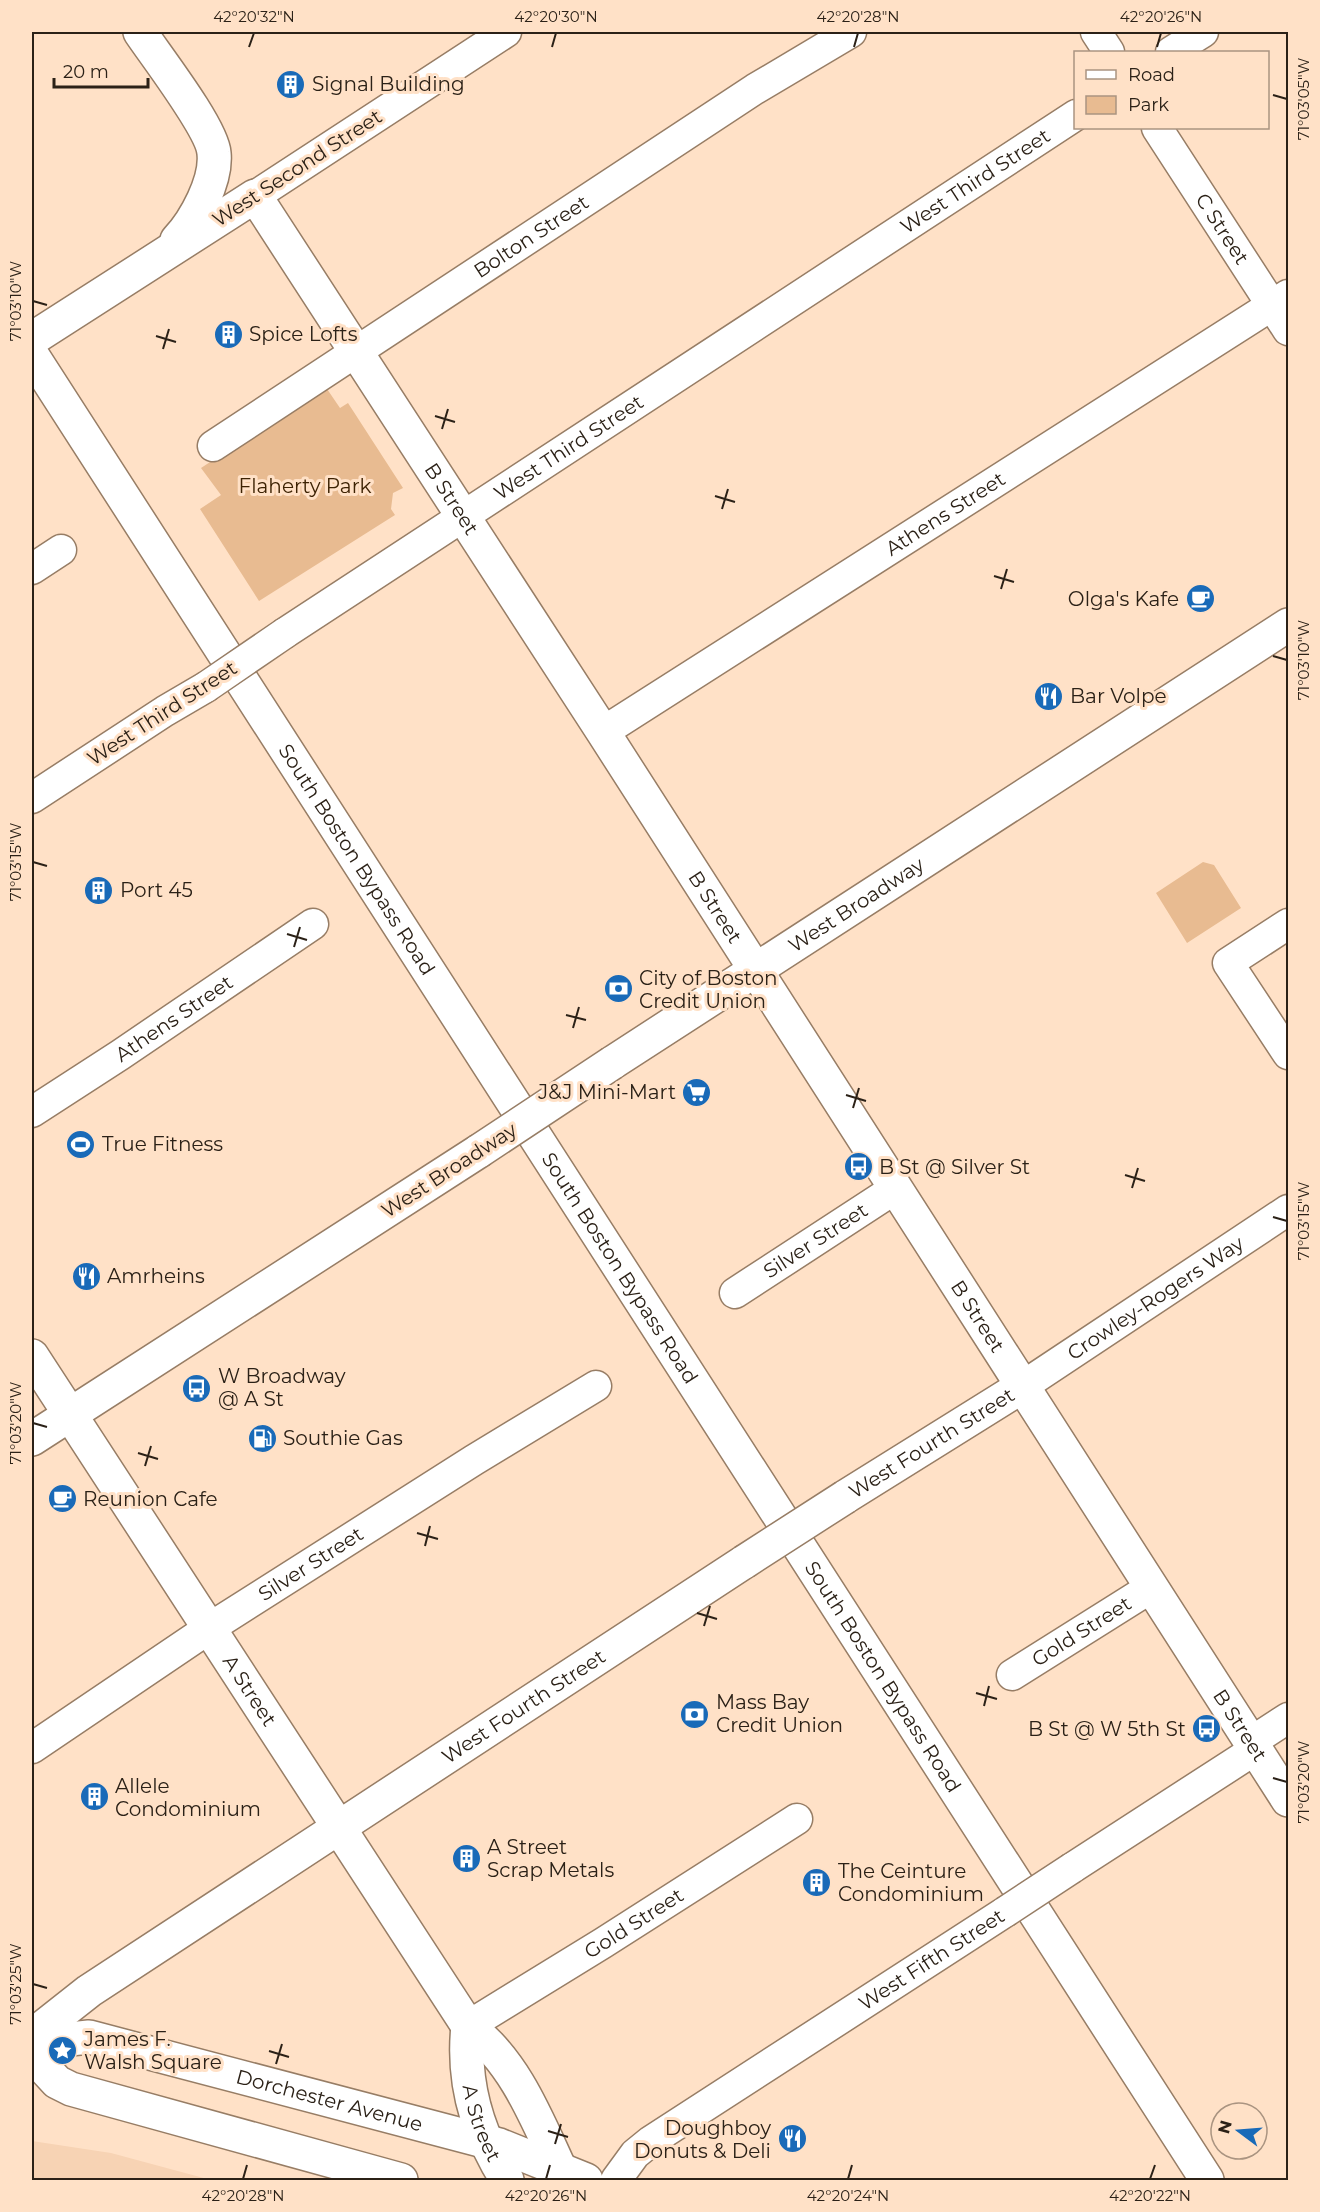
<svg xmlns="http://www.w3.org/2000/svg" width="1320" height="2212" font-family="Montserrat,sans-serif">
<rect width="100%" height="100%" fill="#ffe1c7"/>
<path fill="#f7d3b4" d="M32,2141L111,2153L211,2180H32Z"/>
<path fill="#e8bb91" d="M325,386L340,408L348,403L403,488L393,493L391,509L395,515L259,601L200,509L221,495L201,468Z
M1203,862L1214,865L1241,908L1187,943L1156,893Z"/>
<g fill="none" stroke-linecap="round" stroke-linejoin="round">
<defs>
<g id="street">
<path d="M1096,32L1109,52"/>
<path d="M1171,52L1203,32"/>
<path id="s1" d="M1157,128L1288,330"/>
<path d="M255,196L506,32"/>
<path id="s2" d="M213,446L755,89L851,32"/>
<path d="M32,569L61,550"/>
<path id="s3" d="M285,633L1076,115"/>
<path id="s4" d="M603,732L1288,295"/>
<path d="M32,798L165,711L206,687"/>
<path d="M1288,924L1228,963L1288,1054"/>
<path id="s5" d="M32,1112L120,1055L313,924"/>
<path id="s6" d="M735,1293L896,1188"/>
<path id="s7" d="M1023,1386L1288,1210"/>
<path id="s8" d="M1012,1675L1152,1587"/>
<path d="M1251,1742L1288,1718"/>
<path id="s9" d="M32,1748L208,1629L474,1460L596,1386"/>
<path d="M1072,1868L1256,1749"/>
<path id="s10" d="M468,2026L603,1943L797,1819"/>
<path id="s11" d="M616,2180L635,2154L651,2141L1005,1912"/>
</g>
<g id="secondary">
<path d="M140,32C156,56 212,128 214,153C217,181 195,221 177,240"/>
<path id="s12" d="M32,339L255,196L603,732L1288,1800"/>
<path id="s13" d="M612,1063L1288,625"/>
<path id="s14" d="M32,1356L468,2026C515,2062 536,2117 560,2169"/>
<path d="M32,1439L479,1151"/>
<path id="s15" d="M845,1497L1023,1386"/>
<path id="s16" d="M468,2026C462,2082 477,2133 507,2180"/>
<path id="s17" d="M32,2036L89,1991L744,1562"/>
</g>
<g id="primary">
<path id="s18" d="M32,355L1207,2180"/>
<path id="s19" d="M32,2043L89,2037L499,2145L586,2180"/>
<path d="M32,2055L57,2082L71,2089L401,2180"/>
</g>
</defs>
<use href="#street" stroke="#977d65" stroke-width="33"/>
<use href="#secondary" stroke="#977d65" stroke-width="36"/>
<use href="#primary" stroke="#977d65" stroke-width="36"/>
<use href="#street" stroke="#fff" stroke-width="30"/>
<use href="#secondary" stroke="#fff" stroke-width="33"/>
<use href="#primary" stroke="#fff" stroke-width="33"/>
<defs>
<path id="street-bridge" d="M206,687L285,633
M1005,1912L1072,1868"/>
<path id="secondary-bridge" d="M479,1151L612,1063
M744,1562L845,1497"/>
</defs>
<use href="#street-bridge" stroke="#977d65" stroke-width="33" stroke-linecap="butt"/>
<use href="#secondary-bridge" stroke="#977d65" stroke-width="36" stroke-linecap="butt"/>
<use href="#street-bridge" stroke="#fff" stroke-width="30"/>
<use href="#secondary-bridge" stroke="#fff" stroke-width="33"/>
</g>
<path fill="none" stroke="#2b2117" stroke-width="2" d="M249,47L254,33M552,47L556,33M854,47L858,33M1157,47L1161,33M1273,95L1287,99M33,301L47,305M156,336L176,342M163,349L169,329M435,416L455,422M442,429L448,409M715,496L735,502M722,509L728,489M994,576L1014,582M1001,589L1007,569M1273,656L1287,660M33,862L47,866M287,934L307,940M294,947L300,927M566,1015L586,1020M573,1028L579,1007M846,1095L866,1101M853,1108L859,1088M1125,1175L1145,1181M1132,1188L1138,1168M1273,1217L1287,1221M33,1423L47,1427M138,1453L158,1459M145,1466L151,1446M417,1533L438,1539M425,1546L430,1526M697,1613L717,1619M704,1626L710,1606M976,1693L997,1699M984,1706L989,1686M1273,1778L1287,1782M33,1984L47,1988M269,2051L289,2057M276,2064L282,2044M548,2131L568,2137M555,2144L561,2124M243,2179L247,2165M546,2179L550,2165M848,2179L852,2165M1150,2179L1155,2165"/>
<defs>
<symbol id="building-disc" viewBox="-11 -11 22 22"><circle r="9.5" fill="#196ab8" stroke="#ffe1c7"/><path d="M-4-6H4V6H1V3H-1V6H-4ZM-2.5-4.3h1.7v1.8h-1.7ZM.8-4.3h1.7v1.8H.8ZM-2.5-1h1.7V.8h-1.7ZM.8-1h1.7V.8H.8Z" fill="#fff"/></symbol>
<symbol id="cafe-disc" viewBox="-11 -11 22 22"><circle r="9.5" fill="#196ab8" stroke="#ffe1c7"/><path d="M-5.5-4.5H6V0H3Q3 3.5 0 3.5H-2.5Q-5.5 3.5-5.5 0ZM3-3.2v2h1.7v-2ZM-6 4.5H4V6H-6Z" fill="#fff"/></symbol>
<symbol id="restaurant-disc" viewBox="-11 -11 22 22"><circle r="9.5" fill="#196ab8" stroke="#ffe1c7"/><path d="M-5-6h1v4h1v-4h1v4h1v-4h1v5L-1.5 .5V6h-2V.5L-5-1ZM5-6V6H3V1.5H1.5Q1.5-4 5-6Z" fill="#fff"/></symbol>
<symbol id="bank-disc" viewBox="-11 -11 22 22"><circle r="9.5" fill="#196ab8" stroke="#ffe1c7"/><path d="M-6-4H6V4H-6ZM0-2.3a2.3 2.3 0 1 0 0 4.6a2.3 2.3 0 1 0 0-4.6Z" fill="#fff"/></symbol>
<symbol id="supermarket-disc" viewBox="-11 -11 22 22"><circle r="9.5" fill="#196ab8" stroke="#ffe1c7"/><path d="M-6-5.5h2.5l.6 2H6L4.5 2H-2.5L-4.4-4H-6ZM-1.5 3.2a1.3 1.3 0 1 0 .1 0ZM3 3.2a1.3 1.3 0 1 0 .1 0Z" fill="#fff"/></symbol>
<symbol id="stadium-disc" viewBox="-11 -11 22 22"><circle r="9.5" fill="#196ab8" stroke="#ffe1c7"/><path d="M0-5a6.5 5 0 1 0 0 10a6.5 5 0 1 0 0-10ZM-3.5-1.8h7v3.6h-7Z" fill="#fff"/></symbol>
<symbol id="bus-disc" viewBox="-11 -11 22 22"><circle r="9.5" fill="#196ab8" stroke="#ffe1c7"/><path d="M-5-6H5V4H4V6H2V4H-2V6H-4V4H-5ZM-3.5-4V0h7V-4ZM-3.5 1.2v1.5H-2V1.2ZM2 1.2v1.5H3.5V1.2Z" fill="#fff"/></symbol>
<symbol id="fuel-disc" viewBox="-11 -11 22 22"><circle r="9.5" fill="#196ab8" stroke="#ffe1c7"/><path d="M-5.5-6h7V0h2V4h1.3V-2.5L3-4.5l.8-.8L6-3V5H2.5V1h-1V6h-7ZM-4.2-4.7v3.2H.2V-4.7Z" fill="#fff"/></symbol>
<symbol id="sight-disc" viewBox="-11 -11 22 22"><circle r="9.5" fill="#196ab8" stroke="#ffe1c7"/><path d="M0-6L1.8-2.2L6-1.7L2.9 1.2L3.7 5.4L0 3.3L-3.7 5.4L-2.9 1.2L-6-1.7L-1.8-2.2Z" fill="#fff"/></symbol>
</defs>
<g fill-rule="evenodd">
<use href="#building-disc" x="274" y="68" width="33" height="33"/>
<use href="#building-disc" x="212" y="318" width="33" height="33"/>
<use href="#cafe-disc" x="1184" y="582" width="33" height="33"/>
<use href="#restaurant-disc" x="1032" y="680" width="33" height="33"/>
<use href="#building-disc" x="82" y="874" width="33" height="33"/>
<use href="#bank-disc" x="602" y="972" width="33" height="33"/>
<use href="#supermarket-disc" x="680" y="1076" width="33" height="33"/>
<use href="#stadium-disc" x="64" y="1128" width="33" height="33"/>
<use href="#bus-disc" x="842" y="1150" width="33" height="33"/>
<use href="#restaurant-disc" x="70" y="1260" width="33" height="33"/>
<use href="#bus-disc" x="180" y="1372" width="33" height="33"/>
<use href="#fuel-disc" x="246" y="1422" width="33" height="33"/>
<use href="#cafe-disc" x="46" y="1482" width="33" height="33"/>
<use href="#bank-disc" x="678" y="1698" width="33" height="33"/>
<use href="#bus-disc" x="1190" y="1712" width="33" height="33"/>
<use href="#building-disc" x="78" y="1780" width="33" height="33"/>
<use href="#building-disc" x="450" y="1842" width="33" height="33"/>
<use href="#building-disc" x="800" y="1866" width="33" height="33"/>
<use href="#sight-disc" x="46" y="2034" width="33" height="33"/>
<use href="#restaurant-disc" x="776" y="2122" width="33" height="33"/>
</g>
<g text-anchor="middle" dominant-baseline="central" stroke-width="6" stroke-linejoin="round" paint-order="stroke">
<g font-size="20" fill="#2b2117" stroke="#ffe1c7" text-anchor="start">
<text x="312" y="84">Signal Building</text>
<text x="249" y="334">Spice Lofts</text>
<text x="1179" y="599" text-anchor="end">Olga's Kafe</text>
<text x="1070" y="696">Bar Volpe</text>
<text x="120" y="890">Port 45</text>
<text x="639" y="978">City of Boston<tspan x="639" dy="23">Credit Union</tspan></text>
<text x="676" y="1092" text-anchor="end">J&amp;J Mini-Mart</text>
<text x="102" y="1144">True Fitness</text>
<text x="879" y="1167">B St @ Silver St</text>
<text x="107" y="1276">Amrheins</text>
<text x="218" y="1376">W Broadway<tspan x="218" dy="23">@ A St</tspan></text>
<text x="283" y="1438">Southie Gas</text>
<text x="83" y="1499">Reunion Cafe</text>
<text x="716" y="1702">Mass Bay<tspan x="716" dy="23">Credit Union</tspan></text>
<text x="1186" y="1729" text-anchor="end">B St @ W 5th St</text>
<text x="115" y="1786">Allele<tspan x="115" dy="23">Condominium</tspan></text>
<text x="487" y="1847">A Street<tspan x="487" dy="23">Scrap Metals</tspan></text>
<text x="838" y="1871">The Ceinture<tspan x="838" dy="23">Condominium</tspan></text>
<text x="84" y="2039">James F.<tspan x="84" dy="23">Walsh Square</tspan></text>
<text x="771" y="2128" text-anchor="end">Doughboy<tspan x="771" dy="23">Donuts &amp; Deli</tspan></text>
</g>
<g font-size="20" fill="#2b2117" stroke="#ffe1c7">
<text transform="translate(297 168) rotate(-33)">West Second Street</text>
<text stroke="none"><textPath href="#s3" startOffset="825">West Third Street</textPath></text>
<text stroke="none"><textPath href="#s1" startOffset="120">C Street</textPath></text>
<text stroke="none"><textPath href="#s2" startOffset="381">Bolton Street</textPath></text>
<text stroke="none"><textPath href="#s3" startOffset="339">West Third Street</textPath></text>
<text stroke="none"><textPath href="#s12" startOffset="626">B Street</textPath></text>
<text stroke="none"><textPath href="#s4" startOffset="406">Athens Street</textPath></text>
<text transform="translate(162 713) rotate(-33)">West Third Street</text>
<text stroke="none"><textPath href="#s18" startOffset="600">South Boston Bypass Road</textPath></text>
<text stroke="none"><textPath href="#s13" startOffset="291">West Broadway</textPath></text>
<text stroke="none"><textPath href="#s12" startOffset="1112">B Street</textPath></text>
<text stroke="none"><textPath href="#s5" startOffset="170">Athens Street</textPath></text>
<text transform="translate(449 1170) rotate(-33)">West Broadway</text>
<text stroke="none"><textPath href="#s6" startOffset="96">Silver Street</textPath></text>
<text stroke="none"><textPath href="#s18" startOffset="1086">South Boston Bypass Road</textPath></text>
<text stroke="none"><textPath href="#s7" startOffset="159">Crowley-Rogers Way</textPath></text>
<text stroke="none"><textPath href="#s12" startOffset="1598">B Street</textPath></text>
<text stroke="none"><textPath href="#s15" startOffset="102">West Fourth Street</textPath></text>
<text stroke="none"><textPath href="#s9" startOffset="334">Silver Street</textPath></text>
<text stroke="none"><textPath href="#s8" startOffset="82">Gold Street</textPath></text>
<text stroke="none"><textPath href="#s18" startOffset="1572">South Boston Bypass Road</textPath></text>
<text stroke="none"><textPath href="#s14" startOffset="399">A Street</textPath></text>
<text stroke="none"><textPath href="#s17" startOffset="592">West Fourth Street</textPath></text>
<text stroke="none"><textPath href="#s12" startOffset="2084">B Street</textPath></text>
<text stroke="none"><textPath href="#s10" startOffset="195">Gold Street</textPath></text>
<text stroke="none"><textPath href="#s11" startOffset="387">West Fifth Street</textPath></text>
<text stroke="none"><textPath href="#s19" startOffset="306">Dorchester Avenue</textPath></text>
<text stroke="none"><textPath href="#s16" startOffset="99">A Street</textPath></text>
</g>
<g font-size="20" fill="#3d2203" stroke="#ffe1c7">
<text x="305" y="486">Flaherty Park</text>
</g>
</g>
<rect width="1320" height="2212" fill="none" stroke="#ffe1c7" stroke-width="66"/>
<rect x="1074" y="51" width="195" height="78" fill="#ffe1c7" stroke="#aa9481" stroke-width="1.5"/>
<rect x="1086" y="70" width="30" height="9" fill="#ffffff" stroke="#aa9481" stroke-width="1.5"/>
<text x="1128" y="81" font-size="18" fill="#2b2117">Road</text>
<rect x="1086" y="96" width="30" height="18" fill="#e8bb91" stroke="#aa9481" stroke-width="1.5"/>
<text x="1128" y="111" font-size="18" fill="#2b2117">Park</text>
<g transform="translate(1239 2131) rotate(286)"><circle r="28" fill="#ffe1c7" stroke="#aa9481" stroke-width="1.5"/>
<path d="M0-4.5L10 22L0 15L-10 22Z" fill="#196ab8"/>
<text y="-9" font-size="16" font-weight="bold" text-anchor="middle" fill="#2b2117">N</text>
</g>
<path d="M54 78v9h94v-9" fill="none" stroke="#2b2117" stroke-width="3"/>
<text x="63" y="78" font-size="18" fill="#2b2117" stroke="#ffe1c7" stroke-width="4.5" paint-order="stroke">20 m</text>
<rect x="33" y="33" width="1254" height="2146" fill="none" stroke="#2b2117" stroke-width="2"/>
<g font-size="15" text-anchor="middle" fill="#2b2117">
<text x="254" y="22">42°20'32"N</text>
<text x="556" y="22">42°20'30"N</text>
<text x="858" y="22">42°20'28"N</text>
<text x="1161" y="22">42°20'26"N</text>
<text transform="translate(1304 99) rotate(-90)" y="5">71°03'05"W</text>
<text transform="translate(16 301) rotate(-90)" y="5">71°03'10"W</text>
<text transform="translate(1304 660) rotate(-90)" y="5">71°03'10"W</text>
<text transform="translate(16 862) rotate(-90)" y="5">71°03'15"W</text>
<text transform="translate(1304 1221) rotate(-90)" y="5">71°03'15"W</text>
<text transform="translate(16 1423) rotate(-90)" y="5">71°03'20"W</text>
<text transform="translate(1304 1782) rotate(-90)" y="5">71°03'20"W</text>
<text transform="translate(16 1984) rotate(-90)" y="5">71°03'25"W</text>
<text x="243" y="2201">42°20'28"N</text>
<text x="546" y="2201">42°20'26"N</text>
<text x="848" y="2201">42°20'24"N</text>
<text x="1150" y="2201">42°20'22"N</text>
</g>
</svg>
